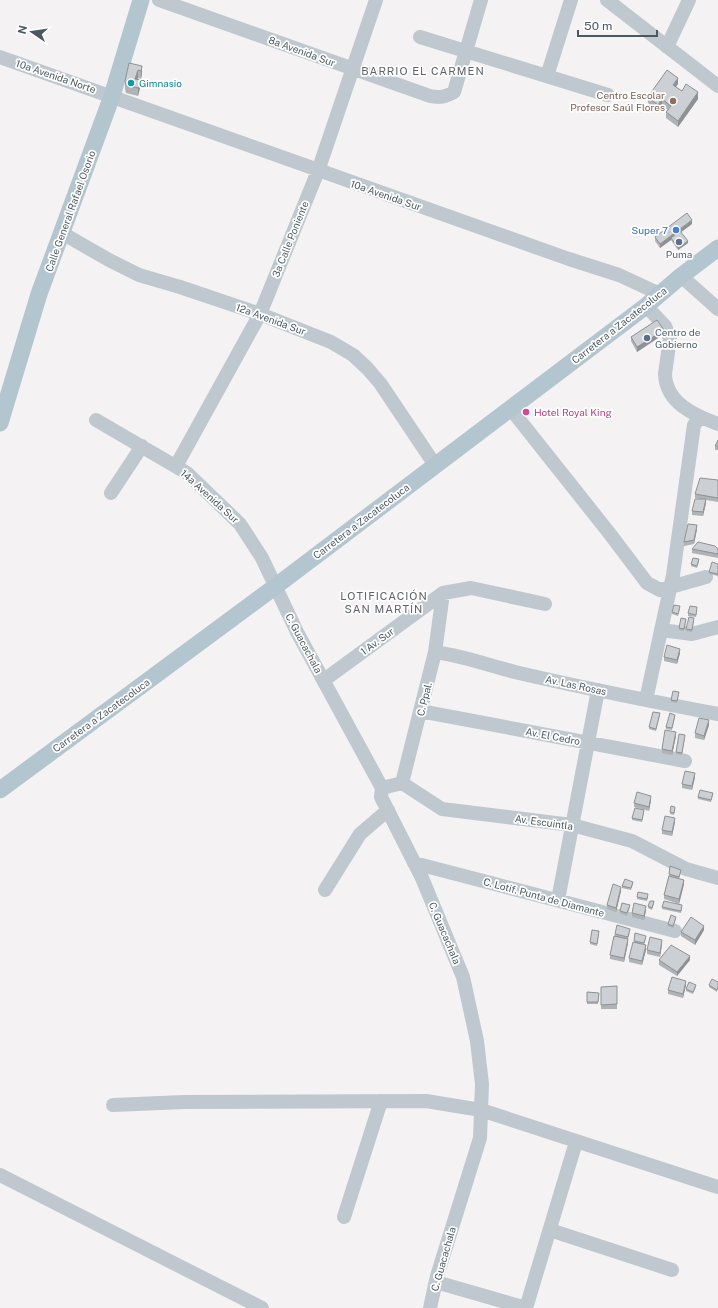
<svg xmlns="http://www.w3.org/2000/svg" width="718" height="1308" font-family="'Public Sans',sans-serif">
<rect width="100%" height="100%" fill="#f4f2f3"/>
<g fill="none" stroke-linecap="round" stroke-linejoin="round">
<path stroke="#bec8ce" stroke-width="14" d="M159,0L430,96C440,98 445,97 454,92L481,0
M607,0L718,86
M420,37L608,95
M667,47L689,0
M0,57L569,259L619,275L660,294
M547,76L571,0
M62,233L109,260L139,275L180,287L260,314L331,342L353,355L367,368L380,383L435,465
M681,276L718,309
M646,306L665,326L670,338L665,374C666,403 694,415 718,424
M510,408L610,534L647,583L660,590L706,577
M96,420L187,473L240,524L262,558L297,632L382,788L381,797L422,878L463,977L477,1041L482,1084L480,1138L437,1276L430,1308
M176,466L260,314L318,171L376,0
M111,493L142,446
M661,630L692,634L718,627
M435,652C463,656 488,665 515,672C582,688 650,701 718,714
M324,680L443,593L471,588L545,604
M646,700L673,575L694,425L700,417
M420,711L685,761
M402,783L442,809L572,825L632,841L686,869L718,878
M382,788L402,783L435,652L443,593
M414,863L675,931
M325,890L360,834L388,810
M558,900L598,690
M113,1105L184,1102L426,1101L481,1110L718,1187
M0,1175L262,1308
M344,1217L381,1101
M550,1230L672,1270
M436,1282L526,1308
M526,1308L576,1142"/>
<path stroke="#b3c5cf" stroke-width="17" d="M0,423L39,294L112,96L141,0
M0,790L276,586L646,306L681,276L718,248"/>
</g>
<path fill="#afb3b6" d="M142,66V74L141,79L138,78L137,79L140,88L138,96L126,93L125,89V81Z
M678,84L676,87L682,91L698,99L678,127L666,118V112L668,110L662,105L658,111L648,103V97Z
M692,224L681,232L688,243L678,250L671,240L660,248L655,241V237Z
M664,334L637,352L631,341V337Z
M718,440V450H715V446Z
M718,480V502L706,500V503L703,516L692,515V511L700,499L695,498V494Z
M697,529L694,544L684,546V542Z
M692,549H718V558L692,553Z
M699,561L697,568L691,566V564Z
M718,564V576L709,574V572Z
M680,608L678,616L672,614V612Z
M697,610L696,617L688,616V613Z
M694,620L692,632L686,631V629Z
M686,621L684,631L679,630V628Z
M680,653L677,664L664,661V657Z
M679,694L677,703L671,702V700Z
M660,715L656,731L649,729V727Z
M675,717L672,730L666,729V727Z
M709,725L704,740L695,738V733Z
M676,736L672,755L662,753V749Z
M685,737L682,755L676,754V752Z
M695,777L692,790L682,788V784Z
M713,795L711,802L698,799V797Z
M651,800L649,811L634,807V803Z
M675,809L674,815L670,814V812Z
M644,812L642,822L632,820V818Z
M675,822L672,836L662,834V830Z
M681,872L679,879L684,884L679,904L664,899V895L669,874Z
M633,884L631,890L622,888V886Z
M621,891L616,912L607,909V905Z
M648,896L647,901L637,899V897Z
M654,903L652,910L648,908V906Z
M630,907L627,916L620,913V911Z
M662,907H682L681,913L662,909Z
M646,910L644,920L632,917V913Z
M676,919L673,928L668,926V924Z
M704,930L695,945L681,936V932Z
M630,931L628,939V943L624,962L610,959V955L615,934Z
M599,933L597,946L590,944V942Z
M635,933L646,938L644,945L646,950L642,965L629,962V958L634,943Z
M662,944L660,957L647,954V950Z
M659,960H690L677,976L659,965Z
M718,982L717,992L709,987V985Z
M686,985L683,998L668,994V990Z
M617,986V1009H601V987Z
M696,987L693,994L686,991V989Z
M587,992L599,993L598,1004H587Z"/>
<path fill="#8f9294" d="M142,66V74L141,79V71Z
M138,70V78L135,87V79Z
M678,78V84L673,91V85Z
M140,80V88L138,96V88Z
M698,92V99L678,127V121Z
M662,99V105L658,111V105Z
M692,220V224L672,239L671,238V240L660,248V244Z
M688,241V243L678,250V248Z
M664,330V334L637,352V347Z
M706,499V503L703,516V512Z
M697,525V529L694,544V540Z
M680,649V653L677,664V660Z
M709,720V725L704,740V736Z
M676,732V736L672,755V751Z
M695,773V777L692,790V786Z
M651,796V800L649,811V807Z
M675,818V822L672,836V832Z
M684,880V884L679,904V899Z
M621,887V891L616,912V908Z
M646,906V910L644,920V916Z
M704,926V930L695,945V940Z
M628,939V943L624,962V958Z
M662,940V944L660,957V953Z
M646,945V950L642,965V961Z
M690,956V960L677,976V972Z
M686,981V985L683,998V994Z"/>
<path fill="#ccd0d4" stroke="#8f9294" d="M129,63L142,66L141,71L138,70L135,79L140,80L138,88L126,85L125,81Z
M667,70L678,78L673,85L682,91L686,84L698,92L678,121L666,112L671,106L662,99L658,105L648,97Z
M687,213L692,220L660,244L655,237Z
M680,231L688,241L678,248L671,238Z
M657,320L664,330L637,347L631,337Z
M718,440V446H715Z
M700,478L718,480V498L695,494Z
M695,499H706L703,512L692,511Z
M688,524L697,525L694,540L684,542Z
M698,542L715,546L718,549V554L692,549Z
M693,558L699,559L697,566L691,564Z
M712,562L718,564V574L709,572Z
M674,605L680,606L678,614L672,612Z
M690,606L697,607L696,615L688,613Z
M689,617L694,618L692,630L686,629Z
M681,618L686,619L684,629L679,628Z
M667,645L680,649L677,660L664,657Z
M673,691L679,692L677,701L671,700Z
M653,712L660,713L656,729L649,727Z
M670,713L675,715L672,728L666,727Z
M699,718L709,720L704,736L695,733Z
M665,730L676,732L672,751L662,749Z
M679,734L685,735L682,753L676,752Z
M685,771L695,773L692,786L682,784Z
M700,790L713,793L711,800L698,797Z
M637,792L651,796L649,807L634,803Z
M671,806L675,807L674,813L670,812Z
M635,808L644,810L642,820L632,818Z
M665,816L675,818L672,832L662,830Z
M670,866L681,870L679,877L669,874Z
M669,876L684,880L679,899L664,895Z
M625,879L633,882L631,888L622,886Z
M613,884L621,887L616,908L607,905Z
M638,892L648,894L647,899L637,897Z
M650,901H654L652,908L648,906Z
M664,901L682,905L681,911L662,907Z
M622,903L630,905L627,913L620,911Z
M634,903L646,906L644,916L632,913Z
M671,915L676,917L673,926L668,924Z
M691,917L704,926L695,940L681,932Z
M617,925L630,929L628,937L615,934Z
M592,930L599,931L597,944L590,942Z
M635,933L646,936L644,943L634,941Z
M614,936L628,939L624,958L610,955Z
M650,937L662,940L660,953L647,950Z
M633,942L646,945L642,961L629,958Z
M671,945L690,956L677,972L659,960Z
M672,977L686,981L683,994L668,990Z
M712,979L718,982V987L717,990L709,985Z
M689,982L696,985L693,992L686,989Z
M617,986V1004L601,1005V987Z
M587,992L599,993L598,1002H587Z"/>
<circle fill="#0f9aa8" stroke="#fff" stroke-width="1.5" cx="131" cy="83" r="4"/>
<circle fill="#8d6e63" stroke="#fff" stroke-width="1.5" cx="673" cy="101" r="4"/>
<circle fill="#3f7fe0" stroke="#fff" stroke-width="1.5" cx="676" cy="230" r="4"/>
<g fill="#5c6f8a" stroke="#fff" stroke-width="1.5">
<circle cx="679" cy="242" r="4"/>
<circle cx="647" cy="338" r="4"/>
</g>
<circle fill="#d1479c" stroke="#fff" stroke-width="1.5" cx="526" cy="412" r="4"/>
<g text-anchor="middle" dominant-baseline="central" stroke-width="3.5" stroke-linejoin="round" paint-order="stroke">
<g font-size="10" fill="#4a585f" stroke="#fff">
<text transform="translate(302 51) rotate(20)">8a Avenida Sur</text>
<text transform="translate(56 76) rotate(19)">10a Avenida Norte</text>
<text transform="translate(386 195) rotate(19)">10a Avenida Sur</text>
<text transform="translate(70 211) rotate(-70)">Calle General Rafael Osorio</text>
<text transform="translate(290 239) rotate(-68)">3a Calle Poniente</text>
<text transform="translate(271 319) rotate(20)">12a Avenida Sur</text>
<text transform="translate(619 325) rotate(-38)">Carretera a Zacatecoluca</text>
<text transform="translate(210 496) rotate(42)">14a Avenida Sur</text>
<text transform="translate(361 521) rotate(-37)">Carretera a Zacatecoluca</text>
<text transform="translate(377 641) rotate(-36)">1 Av. Sur</text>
<text transform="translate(304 643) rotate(62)">C. Guacachala</text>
<text transform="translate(576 685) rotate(12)">Av. Las Rosas</text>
<text transform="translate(424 699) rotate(-76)">C. Ppal.</text>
<text transform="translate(101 715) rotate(-36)">Carretera a Zacatecoluca</text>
<text transform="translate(553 736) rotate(11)">Av. El Cedro</text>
<text transform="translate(544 822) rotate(8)">Av. Escuintla</text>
<text transform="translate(544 897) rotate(15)">C. Lotif. Punta de Diamante</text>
<text transform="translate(445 933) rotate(67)">C. Guacachala</text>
<text transform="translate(443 1259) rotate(-74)">C. Guacachala</text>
</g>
<g font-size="10" fill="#0d838f" stroke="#fff" text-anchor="start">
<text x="139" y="83">Gimnasio</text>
</g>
<g font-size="10" fill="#785e54" stroke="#fff" text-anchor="end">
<text x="665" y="95">Centro Escolar<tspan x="665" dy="12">Profesor Saúl Flores</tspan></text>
</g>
<g font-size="10" fill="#366cbe" stroke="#fff" text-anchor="end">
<text x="668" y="230">Super 7</text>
</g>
<g font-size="10" fill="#4e5e75" stroke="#fff">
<text x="679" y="254">Puma</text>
<text x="655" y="332" text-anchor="start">Centro de<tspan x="655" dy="12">Gobierno</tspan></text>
</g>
<g font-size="10" fill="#b23c85" stroke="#fff" text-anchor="start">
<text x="534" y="412">Hotel Royal King</text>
</g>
<g font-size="11" letter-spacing="1" fill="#5f6367" stroke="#fff">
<text x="423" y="71">BARRIO EL CARMEN</text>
<text x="384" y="596">LOTIFICACIÓN<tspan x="384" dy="13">SAN MARTÍN</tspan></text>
</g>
</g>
<g transform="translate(32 32) rotate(283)" stroke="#ffffff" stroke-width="3" paint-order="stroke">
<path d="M0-3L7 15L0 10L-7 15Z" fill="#4a585f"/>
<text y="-6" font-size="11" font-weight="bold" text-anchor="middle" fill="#4a585f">N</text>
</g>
<path d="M578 30v6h79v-6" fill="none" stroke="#4a585f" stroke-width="2"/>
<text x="584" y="30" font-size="12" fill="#4a585f" stroke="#ffffff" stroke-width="3" paint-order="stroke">50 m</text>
</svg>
